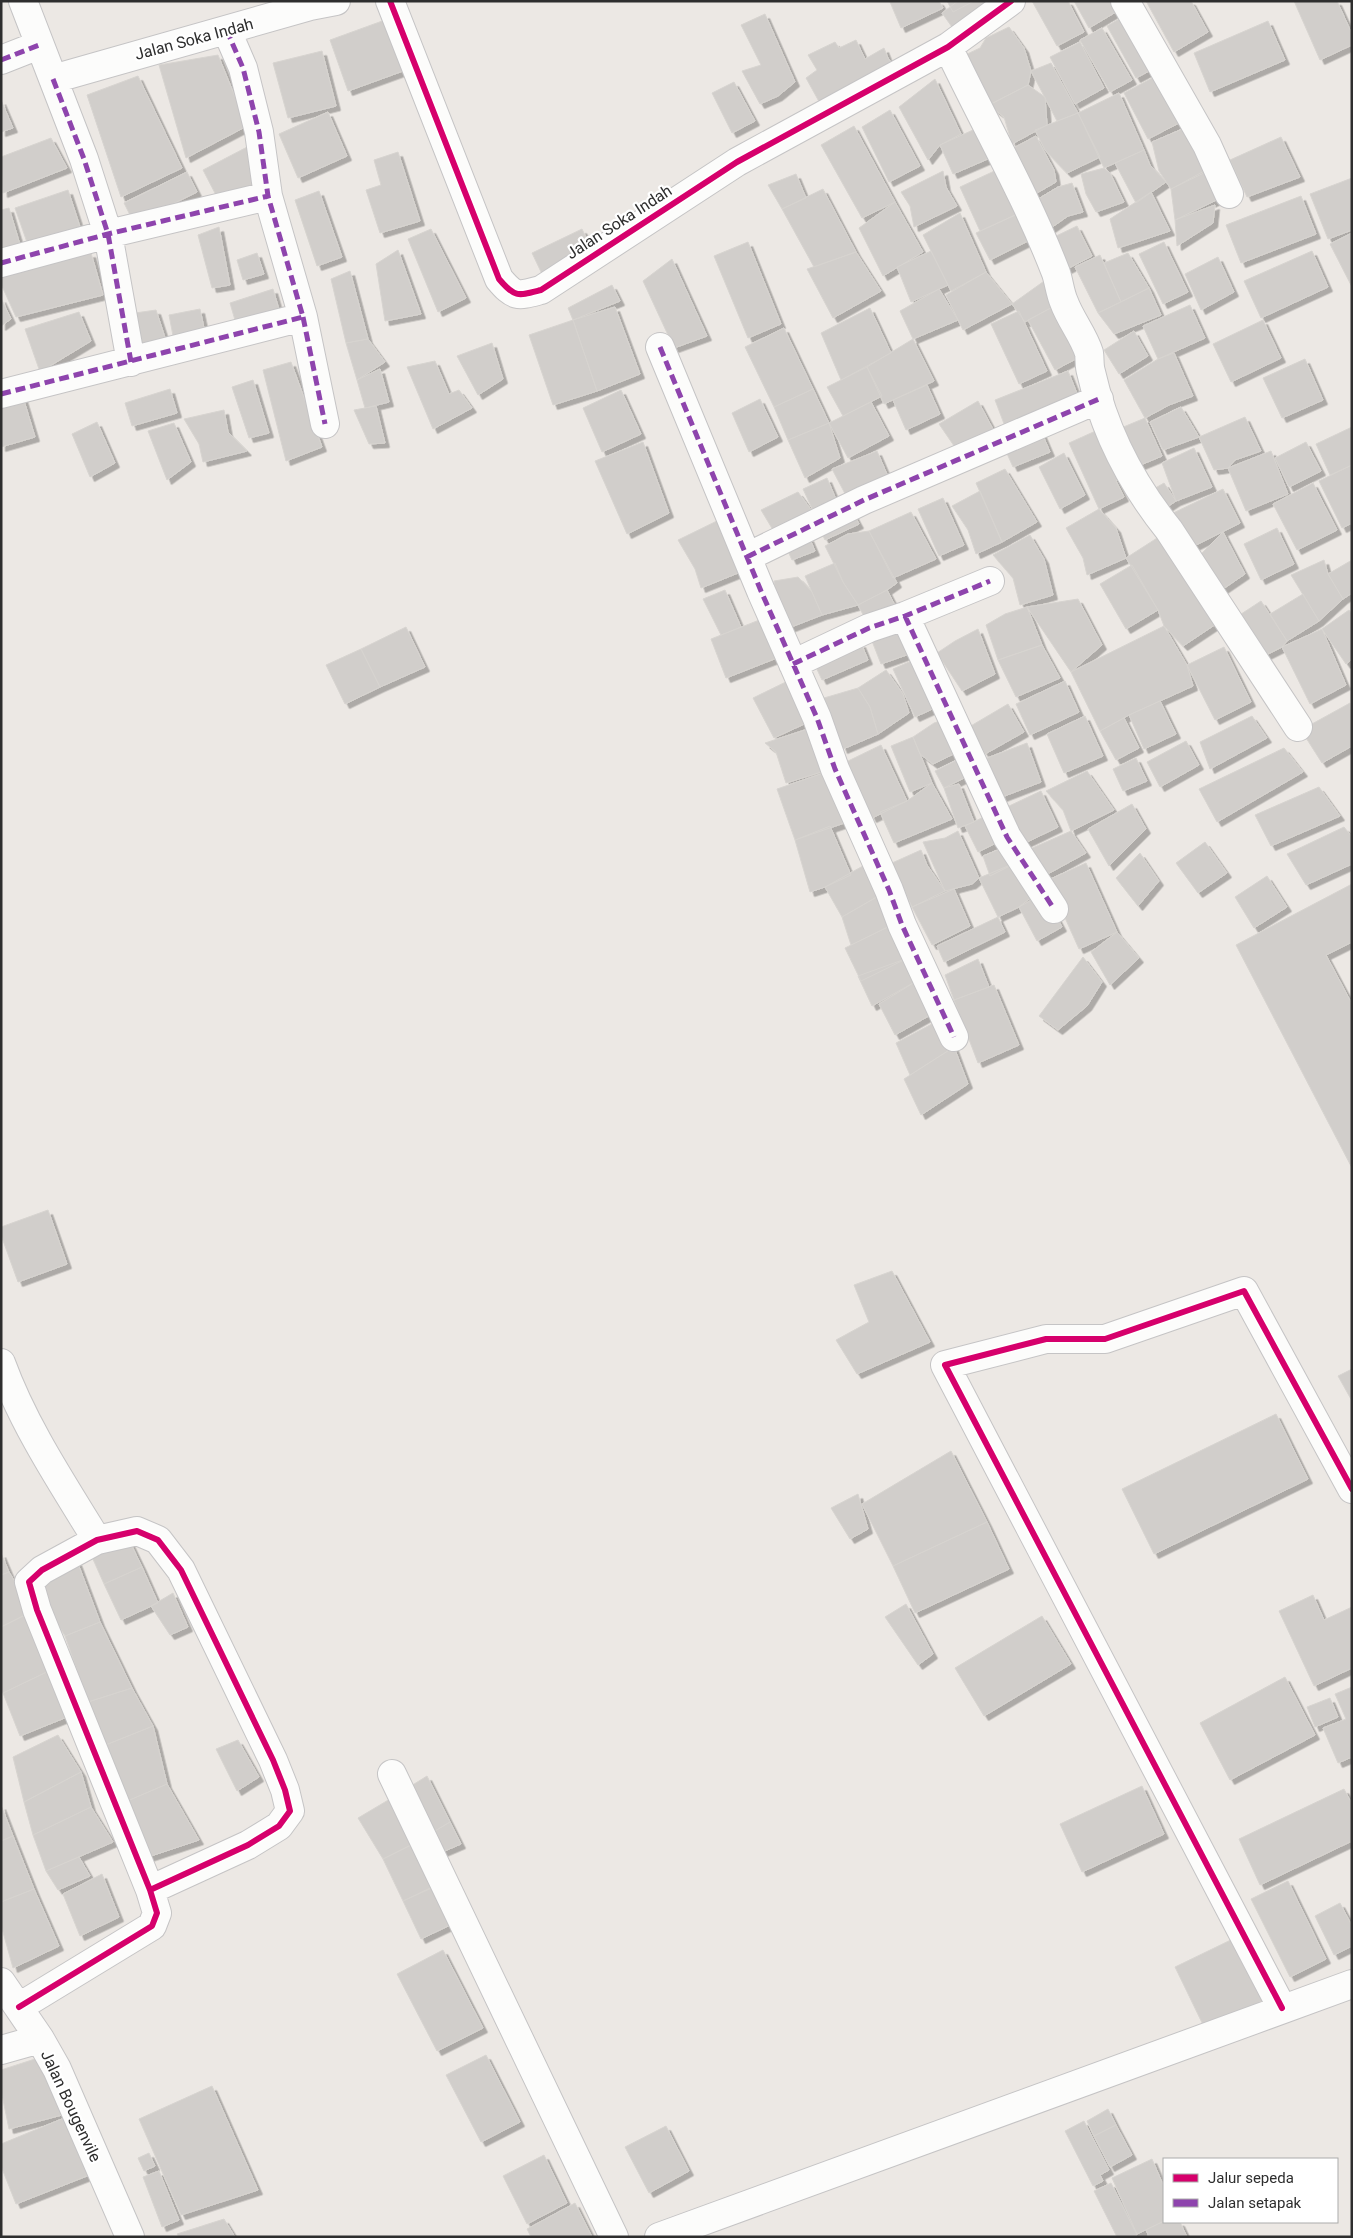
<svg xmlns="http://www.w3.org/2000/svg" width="1353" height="2238" font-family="Roboto,sans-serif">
<defs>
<filter id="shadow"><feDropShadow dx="4.5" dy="4.5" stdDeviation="0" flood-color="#0004"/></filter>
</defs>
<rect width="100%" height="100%" fill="#ece8e4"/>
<path fill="#d1cecb" stroke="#d7d4d0" filter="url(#shadow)" d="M892,1H939L943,8L901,28L890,2Z
M947,1H974L953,12Z
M958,1H994L957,34L942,13Z
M1032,1H1068L1084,32L1057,46Z
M1074,1H1116L1121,9L1089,28Z
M1146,1H1191L1208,32L1174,52Z
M1294,1H1337L1352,34V45L1320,60Z
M765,14L795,82L778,96L760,104L742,71L761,65L741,25Z
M1126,15L1155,68L1136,78L1107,26Z
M385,20L403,71L348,91L330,40Z
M1268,21L1285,60L1210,92L1194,53Z
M1009,27L1024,48L1031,71L1028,85L989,105L963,56L980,48L986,38Z
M1102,28L1132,80L1110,92L1080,40Z
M856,40L865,59L884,48L888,58L896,69L822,107L806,78L817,70L808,55L835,42L839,48Z
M1080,42L1104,88L1075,104L1050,57Z
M322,51L336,106L288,118L273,63Z
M218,55L247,126L186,158L159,65Z
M1051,63L1078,113L1057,121L1031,71Z
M138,76L182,168L121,197L87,95Z
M1156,76L1181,122L1148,139L1124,93Z
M935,79L961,134L940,145L928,160L899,107Z
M734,82L755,121L732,133L712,93Z
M1028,85L1045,97L1047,125L1012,144L1004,117L989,105Z
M1119,93L1144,150L1104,168L1078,113Z
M1,100L13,128L1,132Z
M890,110L920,166L889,182L862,127Z
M328,112L347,156L298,178L279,134Z
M1078,113L1100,157L1067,173L1045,150L1035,130Z
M1194,124L1210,168L1171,189L1159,171L1152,142Z
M984,125L997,155L953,174L940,145Z
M854,126L895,202L862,218L821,145Z
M1036,136L1054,170L1056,182L1030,197L1006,152Z
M1281,137L1300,177L1247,197L1230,160Z
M51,138L67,168L3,193L1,157Z
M251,145L261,191L218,199L203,170Z
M1144,150L1150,165L1166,182L1136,203L1115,163Z
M398,152L420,221L380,233L366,190L381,185L374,160Z
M1003,167L1024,211L980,231L960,187Z
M1104,168L1110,173L1124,202L1096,212L1086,194L1081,174Z
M1214,168L1227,195L1175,220L1171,189Z
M943,171L946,187L957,206L914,227L910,206L901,192Z
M187,172L197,192L134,223L124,203Z
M796,174L806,198L782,209L768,185Z
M1352,178V230L1328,239L1310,194Z
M1072,183L1083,212L1068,216L1048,230L1033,202L1058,187Z
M823,189L856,252L814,267L782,209Z
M68,190L81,230L29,248L15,208Z
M319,191L342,257L317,266L295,200Z
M1151,192L1170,231L1118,248L1110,219Z
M1301,196L1316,234L1241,263L1226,225Z
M895,202L923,252L883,276L859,228Z
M1215,205L1213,223L1177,246L1175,220Z
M9,208L21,248L1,253V210Z
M1024,211L1034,238L990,260L976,233Z
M960,213L986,272L951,291L923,235Z
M1077,226L1092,256L1067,269L1052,238Z
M219,227L230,285L212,288L198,235Z
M431,229L466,298L438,312L408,239Z
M582,229L592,250L542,274L532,253Z
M1352,233V287L1330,244Z
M748,242L781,324L748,338L714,256Z
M1164,242L1188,292L1163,304L1139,254Z
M398,250L421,314L385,321L376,264Z
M931,251L948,285L911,302L897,267Z
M1312,251L1328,287L1261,318L1244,281Z
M856,252L881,291L833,318L807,269Z
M91,253L103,295L16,317L1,284V276Z
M257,253L264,274L243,280L237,260Z
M1128,253L1149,288L1121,302L1104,263Z
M1100,255L1121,302L1098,313L1075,267Z
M1218,257L1234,292L1201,310L1185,274Z
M672,259L707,336L674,348L643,281Z
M350,271L368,339L346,343L331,279Z
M986,272L1012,304L963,330L946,295Z
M1054,274L1060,303L1025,322L1012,304Z
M612,285L620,301L573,320L568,308Z
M1149,288L1161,315L1114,334L1098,313Z
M273,289L280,313L237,327L230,303Z
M939,289L958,320L913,339L900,311Z
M1,298L11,319L1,326Z
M1060,303L1087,353L1055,370L1028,320Z
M1190,305L1205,338L1158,359L1143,326Z
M615,307L640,374L597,391L573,320Z
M870,308L891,353L841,380L821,333Z
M200,309L205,333L174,341L169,315Z
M156,310L167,344L135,353L128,314Z
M1019,311L1047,371L1019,384L991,324Z
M79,312L91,341L40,372L25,329Z
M573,320L597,391L553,405L529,335Z
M1263,320L1281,358L1231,382L1213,344Z
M784,328L813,389L774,407L745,347Z
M1134,331L1148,356L1119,374L1104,350Z
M368,339L385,362L357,380L346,343Z
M913,339L934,381L884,404L867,367Z
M492,343L503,379L478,395L457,356Z
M1174,353L1193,396L1169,405L1145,418L1124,380L1158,359Z
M1305,359L1323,400L1282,418L1263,378Z
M435,361L449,394L459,390L472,408L433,429L407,367Z
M291,362L322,447L286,461L263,370Z
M867,367L882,396L843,416L827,387Z
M380,369L389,402L365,408L357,380Z
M1068,371L1080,401L1006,429L995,400Z
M253,380L269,433L249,438L232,387Z
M927,385L940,414L906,430L893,400Z
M170,389L177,413L132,426L125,403Z
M813,389L829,423L788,440L774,407Z
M621,390L641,434L602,452L583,408Z
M22,394L35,437L1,447V400Z
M760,399L778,437L749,452L732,413Z
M978,401L994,431L961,456L939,424Z
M871,402L889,436L848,458L829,423Z
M376,406L385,443L369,444L354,410Z
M1181,407L1199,437L1163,450L1150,422Z
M224,410L228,432L247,451L203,462L199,444L184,419Z
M1245,417L1261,451L1235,460L1228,468L1214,470L1199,437Z
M1145,418L1162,456L1138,466L1121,428Z
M97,422L115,463L90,477L72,434Z
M174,423L191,462L167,480L148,431Z
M829,423L840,458L805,478L788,440Z
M1352,427V465L1330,475L1316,444Z
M1100,429L1127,472L1116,481L1124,497L1099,509L1069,443Z
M1041,431L1050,452L1013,467L1004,447Z
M643,442L669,513L627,534L595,461Z
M1306,442L1321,471L1289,487L1275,458Z
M1194,448L1212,487L1176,501L1162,463Z
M877,451L892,486L851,505L832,469Z
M1271,451L1288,494L1246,511L1228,468Z
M1064,453L1085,495L1060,509L1039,467Z
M1352,465V523L1342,528L1319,481Z
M1005,469L1037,522L1002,542L976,483Z
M827,478L838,504L815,515L803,489Z
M1164,483L1176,501L1164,509L1152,490Z
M1313,483L1337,530L1297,550L1273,504Z
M1223,489L1240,523L1184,551L1167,516Z
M980,491L1002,542L976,554L968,530L952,506Z
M798,492L815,515L779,540L761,510Z
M943,498L964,545L939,556L918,509Z
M1099,509L1116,528L1126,558L1087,575L1083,558L1066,528Z
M911,512L936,559L893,578L869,531Z
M853,513L859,524L825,540L819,528Z
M723,518L743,571L701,588L695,569L678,540Z
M1277,528L1294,564L1261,580L1244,544Z
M869,531L897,583L887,590L858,605L843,582L825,546L848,534Z
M1168,531L1225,618L1183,646L1164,626L1158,610L1126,558Z
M1223,532L1245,574L1223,589L1195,560Z
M1030,535L1044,559L1053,595L1020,605L1013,578L993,555Z
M809,537L815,551L792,560L786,547Z
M1324,560L1328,574L1343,599L1319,621L1291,575Z
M1352,560V593L1343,599L1328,574Z
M835,563L843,582L858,605L822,615L805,576Z
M1132,565L1158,610L1126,629L1100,584Z
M798,577L812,592L822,615L786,629L779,612L774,581Z
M725,590L741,627L721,635L703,599Z
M887,590L898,611L869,626L858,605Z
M1303,594L1319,621L1287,641L1270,614Z
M1078,599L1102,645L1071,672L1027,607Z
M1261,601L1287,641L1282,647L1262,657L1235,618Z
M1027,607L1042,645L998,660L986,625L1005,614Z
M1349,610L1352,614V659L1346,664L1322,629Z
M767,617L782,656L726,678L711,639Z
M904,623L915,652L881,664L870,636Z
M1164,626L1187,665L1193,686L1129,715L1100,731L1071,672Z
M406,627L425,667L380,687L361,649Z
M978,629L995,674L962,691L937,653L955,641Z
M1322,629L1346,685L1310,704L1282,647Z
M861,643L868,660L822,680L814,663Z
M1042,645L1060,678L1016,697L998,660Z
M1224,647L1251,702L1215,720L1187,665Z
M361,649L380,687L345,704L326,665Z
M918,658L939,706L915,717L893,669Z
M886,670L903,694L909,713L878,734L870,707L858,688Z
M798,676L815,719L774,738L753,698Z
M1065,681L1079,712L1030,735L1016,704Z
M858,688L870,707L878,734L843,749L824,698Z
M1160,701L1176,734L1144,749L1129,715Z
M1350,703L1352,746L1322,763L1301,730Z
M1008,704L1024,732L985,754L969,727Z
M1085,716L1103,756L1064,773L1047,734Z
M1252,716L1267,738L1210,769L1200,742Z
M951,717L966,748L933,764L920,754L913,737L934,723Z
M1124,718L1139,748L1116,760L1100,731Z
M817,726L831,769L786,783L776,752L765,743Z
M913,737L932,783L910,792L891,746Z
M1186,741L1199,765L1160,787L1147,762Z
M1027,743L1041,782L1002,797L987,758Z
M881,745L907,801L872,818L846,762Z
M1284,748L1303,772L1217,822L1199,789Z
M963,757L972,774L944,788L935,771Z
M1136,758L1147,781L1123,791L1113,769Z
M832,770L850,821L795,840L777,789Z
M1087,771L1114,810L1071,831L1063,810L1046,791Z
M932,783L952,819L894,843L880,812L907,801Z
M959,784L974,822L958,828L944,788Z
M1319,787L1340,816L1271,846L1255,815Z
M1041,791L1058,827L1025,843L1007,807Z
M1132,804L1146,829L1109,866L1088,829Z
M994,812L1006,838L978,852L965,826Z
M830,826L851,875L825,887L810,892L795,840Z
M1344,827L1352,837V864L1306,885L1287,854Z
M958,831L979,878L972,884L945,891L923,842L945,838Z
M1071,831L1086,853L1044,876L1030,849Z
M1205,842L1227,873L1198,893L1176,863Z
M1010,845L1020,861L990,876L983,856Z
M921,850L927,865L945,891L912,907L892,863Z
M1140,853L1159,881L1138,906L1116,878Z
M872,861L889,890L842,917L825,887Z
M1020,861L1033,896L1019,907L998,917L979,878Z
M1086,863L1117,932L1079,949L1048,880Z
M1267,876L1287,907L1254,928L1235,897Z
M1352,884V942L1326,955L1352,1004V1168L1236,945Z
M954,889L970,926L932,945L912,907Z
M1044,893L1062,927L1037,941L1019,907Z
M880,895L892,925L851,945L842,917Z
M998,917L1005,932L944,962L937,946Z
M892,925L908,958L861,981L845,948Z
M1117,932L1139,958L1110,985L1091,952Z
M1083,957L1102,982L1087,1006L1058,1030L1039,1016Z
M908,958L920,979L872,1006L858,976Z
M978,959L989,987L954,1000L945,975Z
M920,979L941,1009L895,1035L879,1004Z
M994,985L1019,1045L978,1063L954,1000Z
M945,1017L954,1047L910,1075L896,1043Z
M954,1047L968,1084L921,1115L904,1079Z
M48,1210L67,1264L18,1282L1,1235V1227Z
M892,1271L930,1342L857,1374L836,1340L869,1322L854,1285Z
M1352,1369V1401L1338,1376Z
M1276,1414L1308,1479L1154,1554L1122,1489Z
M951,1451L987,1522L893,1566L862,1504Z
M858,1494L868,1529L850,1539L831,1508Z
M987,1522L1009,1569L915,1613L893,1566Z
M130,1542L142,1567L104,1584L92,1557Z
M1,1553L9,1572L1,1575Z
M77,1561L100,1622L65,1636L33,1584Z
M142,1567L158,1603L121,1620L104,1584Z
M9,1572L33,1611L1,1627V1575Z
M173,1593L188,1627L170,1635L151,1606Z
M1313,1595L1324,1620L1352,1607V1668L1314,1686L1279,1611Z
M906,1604L933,1654L918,1665L885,1617Z
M33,1611L55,1668L3,1693L1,1689V1627Z
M1042,1616L1071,1664L984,1716L955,1668Z
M100,1622L132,1688L88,1702L65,1636Z
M55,1668L72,1715L20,1736L3,1693Z
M1285,1677L1315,1735L1230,1780L1200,1723Z
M1352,1687V1757L1338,1763L1323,1728L1346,1719L1335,1694Z
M132,1688L153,1726L98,1748L88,1702Z
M1330,1698L1338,1717L1315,1727L1307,1707Z
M153,1726L167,1784L125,1802L98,1748Z
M58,1735L81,1772L24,1802L13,1757Z
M238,1740L259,1777L237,1791L216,1749Z
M81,1772L91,1807L33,1835L24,1802Z
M427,1776L450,1822L413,1844L390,1799Z
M167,1784L199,1840L139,1860L125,1802Z
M1142,1786L1164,1834L1082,1872L1060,1824Z
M1344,1789L1352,1804V1841L1260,1885L1239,1839Z
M390,1799L413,1844L383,1859L358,1818Z
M1,1805L13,1836L1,1841Z
M91,1807L113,1842L46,1871L33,1835Z
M450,1822L461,1844L440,1853L413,1844Z
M13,1836L34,1889L1,1902V1841Z
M413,1844L434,1887L403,1901L383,1859Z
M79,1857L90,1876L58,1890L46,1871Z
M102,1874L119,1917L80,1936L63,1894Z
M453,1877L471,1915L421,1939L403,1901Z
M1288,1881L1326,1959L1290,1977L1251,1899Z
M34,1889L59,1946L13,1968L1,1925V1902Z
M1340,1903L1352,1926V1946L1334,1955L1315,1916Z
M1239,1936L1270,2000L1206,2031L1175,1967Z
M443,1950L483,2028L437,2051L397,1974Z
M486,2055L520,2122L481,2142L446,2075Z
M38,2058L62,2115L9,2129L1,2090V2070Z
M212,2086L258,2190L181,2215L139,2119Z
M1108,2109L1116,2125L1094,2136L1087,2121Z
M69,2116L92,2174L16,2204L1,2166V2144Z
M1084,2121L1109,2170L1100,2175L1103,2181L1093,2186L1065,2131Z
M1116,2125L1132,2155L1110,2167L1094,2136Z
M666,2126L689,2171L649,2193L625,2147Z
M149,2153L155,2166L144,2171L138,2158Z
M544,2155L567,2203L527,2224L503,2176Z
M1152,2159L1164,2187V2221L1137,2234L1112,2178Z
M159,2171L179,2220L162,2227L143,2177Z
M1111,2183L1137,2235L1133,2237H1117L1094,2191Z
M575,2203L592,2237H531L527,2229Z
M224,2219L235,2237H179L177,2234Z
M1164,2221L1180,2222L1187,2237H1149L1146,2230Z"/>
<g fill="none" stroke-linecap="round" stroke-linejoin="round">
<defs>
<path id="street" d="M23,1L84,159L108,234L131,362
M390,1L499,279C515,298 518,296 541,290L737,162L948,47L1011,1
M1125,1L1207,145L1229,194
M948,47C984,123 1026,195 1056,273C1059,282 1060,293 1064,302C1070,319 1084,336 1089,353C1090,359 1089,366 1091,372C1104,430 1132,484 1169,530L1298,727
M1,60L39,45
M53,79L310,6L336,1
M1,263L108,234L268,196
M303,317L325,424
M660,347L761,591L817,718L835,769L889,890L902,925L954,1037
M1,394L303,317L268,196L259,132L243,68L227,31
M747,557L864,500L1099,399
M905,616L1007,837L1054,909
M793,664L869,628L905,616L990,581
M1,1363C24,1426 62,1483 97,1540
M392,1774L614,2237
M1,1982L40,2039L57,2069L130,2237
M19,2007L152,1926L157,1913L150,1890L37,1610L29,1582L42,1570L97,1540L137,1531L158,1540L181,1570L273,1760L285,1790L290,1811L279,1826L248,1845L150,1890
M1282,2008L945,1365L1046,1339H1105L1244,1291L1352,1489
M1,2050L40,2039
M659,2237L1352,1984"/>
</defs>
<use href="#street" stroke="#c5c4c5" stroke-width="30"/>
<use href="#street" stroke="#fcfcfb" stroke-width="28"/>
<path stroke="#8e44ad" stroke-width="5" stroke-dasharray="10 5" stroke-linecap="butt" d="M1,60L39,45
M53,79L84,159L108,234L131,362
M1,263L108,234L268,196
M303,317L325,424
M660,347L761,591L817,718L835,769L889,890L902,925L954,1037
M1,394L303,317L268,196L259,132L243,68L227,31
M747,557L864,500L1099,399
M905,616L1007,837L1054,909
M793,664L869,628L905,616L990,581"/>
<defs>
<path id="cycleway" d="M390,1L499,279C515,298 518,296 541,290L737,162L948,47L1011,1
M19,2007L152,1926L157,1913L150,1890L37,1610L29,1582L42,1570L97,1540L137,1531L158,1540L181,1570L273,1760L285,1790L290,1811L279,1826L248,1845L150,1890
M1282,2008L945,1365L1046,1339H1105L1244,1291L1352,1489"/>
</defs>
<use href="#cycleway" stroke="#fff" stroke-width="9"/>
<use href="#cycleway" stroke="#d6006c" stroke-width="6"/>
</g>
<g text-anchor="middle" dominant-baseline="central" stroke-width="4.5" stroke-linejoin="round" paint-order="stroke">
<g font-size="16" fill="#2e2e2e" stroke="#fff">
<text transform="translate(194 39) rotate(-15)">Jalan Soka Indah</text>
<text transform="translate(619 222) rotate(-33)">Jalan Soka Indah</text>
<text transform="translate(71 2106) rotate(65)">Jalan Bougenvile</text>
</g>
</g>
<rect width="1353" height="2238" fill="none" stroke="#2e2e2e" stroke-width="5"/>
<rect x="1163" y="2158" width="175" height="65" fill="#ffffff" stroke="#ababab"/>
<rect x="1173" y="2174" width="25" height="8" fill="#d6006c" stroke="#ababab"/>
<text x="1208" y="2183" font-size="15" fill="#2e2e2e">Jalur sepeda</text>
<rect x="1173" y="2199" width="25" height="8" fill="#8e44ad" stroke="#ababab"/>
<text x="1208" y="2208" font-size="15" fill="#2e2e2e">Jalan setapak</text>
</svg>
